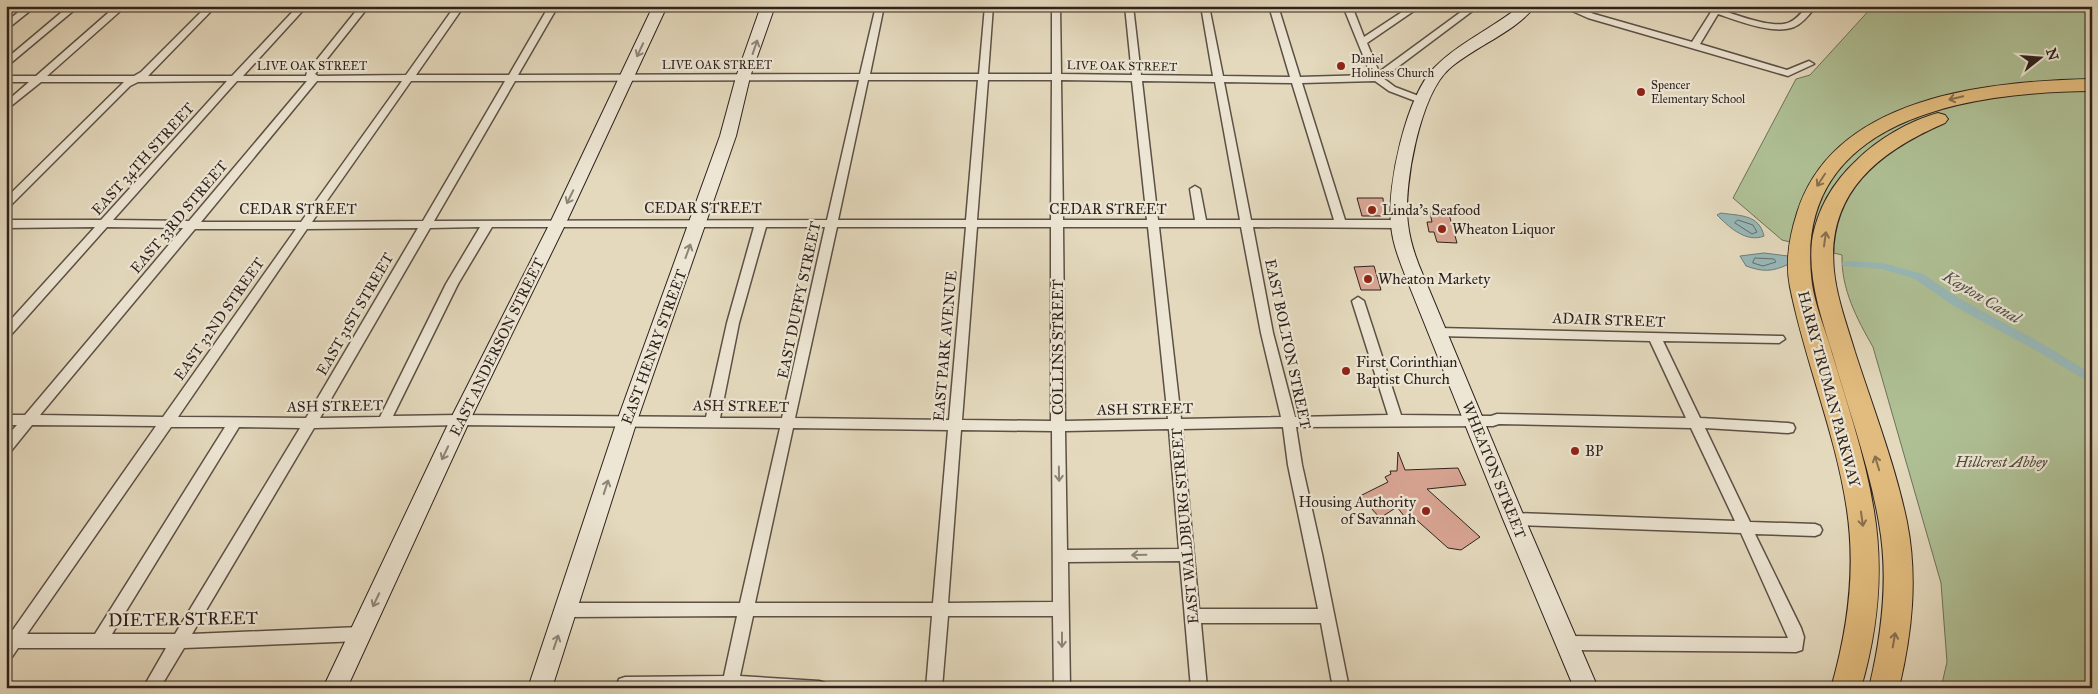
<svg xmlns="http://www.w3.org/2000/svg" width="2098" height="694" font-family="'IM FELL Great Primer',serif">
<rect width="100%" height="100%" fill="#e4d9bd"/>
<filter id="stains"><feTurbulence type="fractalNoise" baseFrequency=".004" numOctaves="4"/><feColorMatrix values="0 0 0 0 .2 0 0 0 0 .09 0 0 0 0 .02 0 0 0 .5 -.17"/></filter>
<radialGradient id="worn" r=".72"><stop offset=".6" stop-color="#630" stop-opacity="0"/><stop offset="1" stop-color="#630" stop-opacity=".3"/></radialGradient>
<path fill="#afc095" stroke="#6e7159" d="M1873,6H2092V688H1941L1947,662L1941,583L1873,347C1857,319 1841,289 1842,255L1782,240L1733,198L1796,79L1810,75Z"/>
<path fill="#98b9b9" stroke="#6e7d7b" d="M1721,213C1740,216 1759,214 1764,236C1747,243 1730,228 1719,217L1717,215Z
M1764,253L1788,256L1789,264C1772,272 1763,272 1746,266L1740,256Z"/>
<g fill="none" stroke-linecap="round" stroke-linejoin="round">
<path stroke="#636e6b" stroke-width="1" d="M1738,220L1753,225L1757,232L1752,234L1735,223Z
M1755,258L1774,259L1776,262L1763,266L1753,263Z"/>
<path fill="#98b9b9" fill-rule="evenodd" d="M1847,261L1882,263L1923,274L1960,299L2043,344L2092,374V384L2035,350L1952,305L1915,279L1882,269L1843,266L1842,264L1843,262Z"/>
</g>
<path fill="#d9a594" stroke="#2e221d" d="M1357,198H1383L1384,216H1362Z
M1430,213L1449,214L1457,243L1437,242L1434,232H1429L1427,222H1432Z
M1374,266L1381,290H1361L1354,267Z
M1398,452L1405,470L1458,468L1466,485L1427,489L1480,537L1461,550L1448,548L1411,515L1404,516L1397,507L1380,518L1360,496L1388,482L1385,477L1391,474L1390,471H1397Z"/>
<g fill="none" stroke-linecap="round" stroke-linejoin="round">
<defs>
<path id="street" d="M26,6H36L6,30V22Z
M69,6H79L6,67V59Z
M116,6H126L47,76H134L141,72L207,6H216L148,76H232L298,6H307L243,76H306L307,72L360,6H369L315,74L318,76L406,75L455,6H464L416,75H509L549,6H558L518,75L860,74L876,6H884L870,74H979L985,6H993L988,74H1052V6H1060L1061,74L1132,75L1125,6H1133L1141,75L1213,76L1201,6H1209L1223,76L1290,77L1269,6H1278L1300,77L1371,75L1343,6H1352L1364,37L1411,6H1421L1367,43L1379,72L1469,6H1479L1383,78L1395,87L1424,98V102H1418L1389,91L1375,81L1302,83L1345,220H1399L1405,224L1399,228L1253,227L1273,333L1295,417L1388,415L1352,301L1358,297L1364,301L1401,415L1491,416L1497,414L1686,418L1650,341L1438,336L1432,332L1438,328L1783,336L1785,339L1779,343L1663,341L1700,418L1788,423L1793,424L1795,428L1793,432L1788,433L1705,428L1750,522L1815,524L1820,526L1822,530L1820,534L1815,536L1755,534L1801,628L1804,637L1802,650L1796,652L1567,650L1561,648L1559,643L1561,638L1567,636L1788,638L1741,533L1514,525L1509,523L1507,519L1509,515L1514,513L1735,521L1691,428L1499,424L1493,426L1296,427L1302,465L1322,554L1349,688H1333L1321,623H1201L1207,688H1191L1180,561L1068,562L1070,688H1054L1053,616H948L942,688H926L932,616H753L740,676L819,681L825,683L827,688H616L619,679L625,677L724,676L737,616L567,617L562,615L559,610L562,605L567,603H740L780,428L460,425L314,428L192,634L360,627L366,629L368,634L366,639L360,641L184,648L160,688H143L166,648H18L12,657L6,659V635L10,634L156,426L32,425L11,451L6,452V437L17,425H6V415H25L183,228L107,227L10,336L6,337V325L95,227L6,228V220H101L227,81L138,82L130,86L10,206L6,207V198L124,82H41L6,110V102L29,82H6V76H36ZM859,80L827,220L434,221L515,81ZM868,80H978L966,220H838ZM988,80H1052L1051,220H977ZM1061,80L1132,81L1147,220H1063ZM237,81H307L189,221L113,220ZM317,81H402L301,222H201ZM411,81H505L423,221L312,222ZM1142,81L1215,82L1240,220H1206L1200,189L1195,186L1190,189L1195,220H1158ZM1224,82L1292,83L1334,220H1251ZM480,227L446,284L380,417L320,418L430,228ZM492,227H754L727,323L706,417L460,415L393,416L458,284ZM766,227H825L782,418H720L739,323ZM837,227H966L949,420L795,418ZM977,227H1051V421L962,420ZM1063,227H1148L1168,419L1065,421ZM1159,227H1241L1261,333L1281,417L1181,419ZM418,228L306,418L178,417L307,229ZM195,229H296L163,417L40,415ZM171,427H225L95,634H27ZM239,427L300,428L175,634H112ZM1283,427L1288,465L1318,609H1199L1182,429ZM793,428L948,430L933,603H755ZM1169,429L1179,549L1067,550L1065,431ZM961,430L1052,431L1053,602L948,603Z
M1561,6H1574L1594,14L1692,42L1711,12L1698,6H1723L1721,10C1737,15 1775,30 1790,22C1797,19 1802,12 1807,6H1816C1810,14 1803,23 1794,27C1774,35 1738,21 1718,14L1700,44L1787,70L1809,61L1814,64L1788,76L1588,18Z"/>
<path id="secondary" d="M653,6H667L566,223L470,420L347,688H323L450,420L550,223Z
M761,6H775L750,77L736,136L637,421L552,688H528L617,421L720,136L736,77Z
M1520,6H1535C1516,32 1474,47 1449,69C1420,95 1403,186 1408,224C1410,242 1416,259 1423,275L1525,519L1598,688H1574L1503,519L1405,275C1399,259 1392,242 1391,224C1387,185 1406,97 1434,68C1458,43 1493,28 1520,6Z"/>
<path id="highway" d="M2092,79V91C1968,92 1790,118 1812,284C1815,304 1823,324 1829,343C1845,398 1865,454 1874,511C1884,572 1878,629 1861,688H1831C1848,629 1856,571 1847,510C1836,434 1805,362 1790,287C1785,262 1789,238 1797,213C1833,96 1988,81 2092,79Z
M1938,113L1945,115L1948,119L1945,123C1880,151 1826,192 1834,271C1837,299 1847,325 1855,352C1873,408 1895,464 1907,522C1918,578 1912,633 1899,688H1869C1882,634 1889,578 1879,523C1869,465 1848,408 1832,352C1821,316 1808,279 1812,241C1817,209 1834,181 1857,160C1878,139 1909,121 1938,113Z"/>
</defs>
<use href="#street" stroke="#5c5045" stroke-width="3"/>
<use href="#secondary" stroke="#2e221d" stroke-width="2"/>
<use href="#highway" stroke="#2e221d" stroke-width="2"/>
<use href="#street" fill="#ede6d4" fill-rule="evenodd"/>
<use href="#secondary" fill="#ede6d4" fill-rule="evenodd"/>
<use href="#highway" fill="#e2bc7e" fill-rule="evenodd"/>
</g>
<defs><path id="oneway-shaft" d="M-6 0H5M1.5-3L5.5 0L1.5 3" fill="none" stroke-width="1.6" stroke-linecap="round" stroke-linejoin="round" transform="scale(1.25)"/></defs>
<g stroke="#8e8478">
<use href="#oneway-shaft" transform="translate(755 47) rotate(-71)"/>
<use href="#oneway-shaft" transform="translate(640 50) rotate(115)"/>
<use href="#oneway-shaft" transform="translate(570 197) rotate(116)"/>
<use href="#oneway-shaft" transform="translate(688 251) rotate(-70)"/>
<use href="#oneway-shaft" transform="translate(445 453) rotate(115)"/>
<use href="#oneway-shaft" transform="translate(1059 474) rotate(89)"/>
<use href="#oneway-shaft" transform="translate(606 487) rotate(-72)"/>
<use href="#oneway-shaft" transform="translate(1139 555) rotate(179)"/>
<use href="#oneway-shaft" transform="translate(376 600) rotate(115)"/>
<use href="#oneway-shaft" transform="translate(1062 640) rotate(90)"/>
<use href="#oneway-shaft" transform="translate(556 642) rotate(-71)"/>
</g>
<g stroke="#886f4e">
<use href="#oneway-shaft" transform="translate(1956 98) rotate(166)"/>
<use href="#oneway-shaft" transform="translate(1821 180) rotate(123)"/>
<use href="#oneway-shaft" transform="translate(1825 239) rotate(-82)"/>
<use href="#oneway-shaft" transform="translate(1877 463) rotate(-107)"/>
<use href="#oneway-shaft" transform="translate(1862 519) rotate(82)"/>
<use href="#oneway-shaft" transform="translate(1894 640) rotate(-80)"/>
</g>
<g fill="#8f2418" stroke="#ede6d4" stroke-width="2">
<circle cx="1341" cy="66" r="5"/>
<circle cx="1641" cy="92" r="5"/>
<circle cx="1372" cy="210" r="5"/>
<circle cx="1442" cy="229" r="5"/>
<circle cx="1368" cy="279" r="5"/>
<circle cx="1346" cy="371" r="5"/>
<circle cx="1575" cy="451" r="5"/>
<circle cx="1426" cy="511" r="5"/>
</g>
<g text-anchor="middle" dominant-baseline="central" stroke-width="4.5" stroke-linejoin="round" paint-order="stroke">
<g font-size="12" fill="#2e221d" stroke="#ede6d4" text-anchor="start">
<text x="1351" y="59">Daniel<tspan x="1351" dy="14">Holiness Church</tspan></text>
<text x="1651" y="85">Spencer<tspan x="1651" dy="14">Elementary School</tspan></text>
</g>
<g font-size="12" fill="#2e221d" stroke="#ede6d4">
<text x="717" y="65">LIVE OAK STREET</text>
<text x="312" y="66">LIVE OAK STREET</text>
<text transform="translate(1122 66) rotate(1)">LIVE OAK STREET</text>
</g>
<g font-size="15" fill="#2e221d" stroke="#ede6d4">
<text transform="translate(143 159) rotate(-48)">EAST 34TH STREET</text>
<text x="703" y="208">CEDAR STREET</text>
<text x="298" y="209">CEDAR STREET</text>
<text x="1108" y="209">CEDAR STREET</text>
<text transform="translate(179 217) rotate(-50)">EAST 33RD STREET</text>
<text transform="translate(799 300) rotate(-78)">EAST DUFFY STREET</text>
<text transform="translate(355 314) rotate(-60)">EAST 31ST STREET</text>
<text transform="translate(219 319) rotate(-55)">EAST 32ND STREET</text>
<text transform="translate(1609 320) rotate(2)">ADAIR STREET</text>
<text transform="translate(1288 344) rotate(78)">EAST BOLTON STREET</text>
<text transform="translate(945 346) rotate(-85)">EAST PARK AVENUE</text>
<text transform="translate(497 347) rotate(-64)">EAST ANDERSON STREET</text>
<text transform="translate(654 347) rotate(-70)">EAST HENRY STREET</text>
<text transform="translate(1058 347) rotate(-90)">COLLINS STREET</text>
<text transform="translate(1829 389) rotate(75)">HARRY TRUMAN PARKWAY</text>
<text transform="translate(335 406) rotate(-1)">ASH STREET</text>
<text transform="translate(741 406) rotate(1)">ASH STREET</text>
<text transform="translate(1145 409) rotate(-1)">ASH STREET</text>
<text transform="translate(1494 470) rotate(68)">WHEATON STREET</text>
<text transform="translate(1185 526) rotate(-95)">EAST WALDBURG STREET</text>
</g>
<g font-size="15" fill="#2e221d" stroke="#ede6d4" text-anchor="start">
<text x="1382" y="210">Linda's Seafood</text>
<text x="1452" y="229">Wheaton Liquor</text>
<text x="1378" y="279">Wheaton Markety</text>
<text x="1356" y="362">First Corinthian<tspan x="1356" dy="17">Baptist Church</tspan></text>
<text x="1585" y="451">BP</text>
<text x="1416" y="502" text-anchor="end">Housing Authority<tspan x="1416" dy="17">of Savannah</tspan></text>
</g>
<g font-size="15" font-style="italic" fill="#4e4a3b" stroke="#ede6d4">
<text x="2001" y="462">Hillcrest Abbey</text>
</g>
<g font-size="16" font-style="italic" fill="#4e4f4c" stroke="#ede6d4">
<text transform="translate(1982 297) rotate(31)">Kayton Canal</text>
</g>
<g font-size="18" fill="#2e221d" stroke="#ede6d4">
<text transform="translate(183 619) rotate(-1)">DIETER STREET</text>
</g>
</g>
<rect width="2098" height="694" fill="none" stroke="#e4d9bd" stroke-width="25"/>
<rect x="8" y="8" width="2083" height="679" fill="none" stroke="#2e221d" stroke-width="2.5"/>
<rect x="12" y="12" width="2073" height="669" fill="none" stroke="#2e221d"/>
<g transform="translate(2040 58) rotate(73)" stroke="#ede6d4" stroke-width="4" paint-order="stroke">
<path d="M0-4L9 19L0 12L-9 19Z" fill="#2e221d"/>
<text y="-8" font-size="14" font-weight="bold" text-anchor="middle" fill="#2e221d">N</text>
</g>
<rect width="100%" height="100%" filter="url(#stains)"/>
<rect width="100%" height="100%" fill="url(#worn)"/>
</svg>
